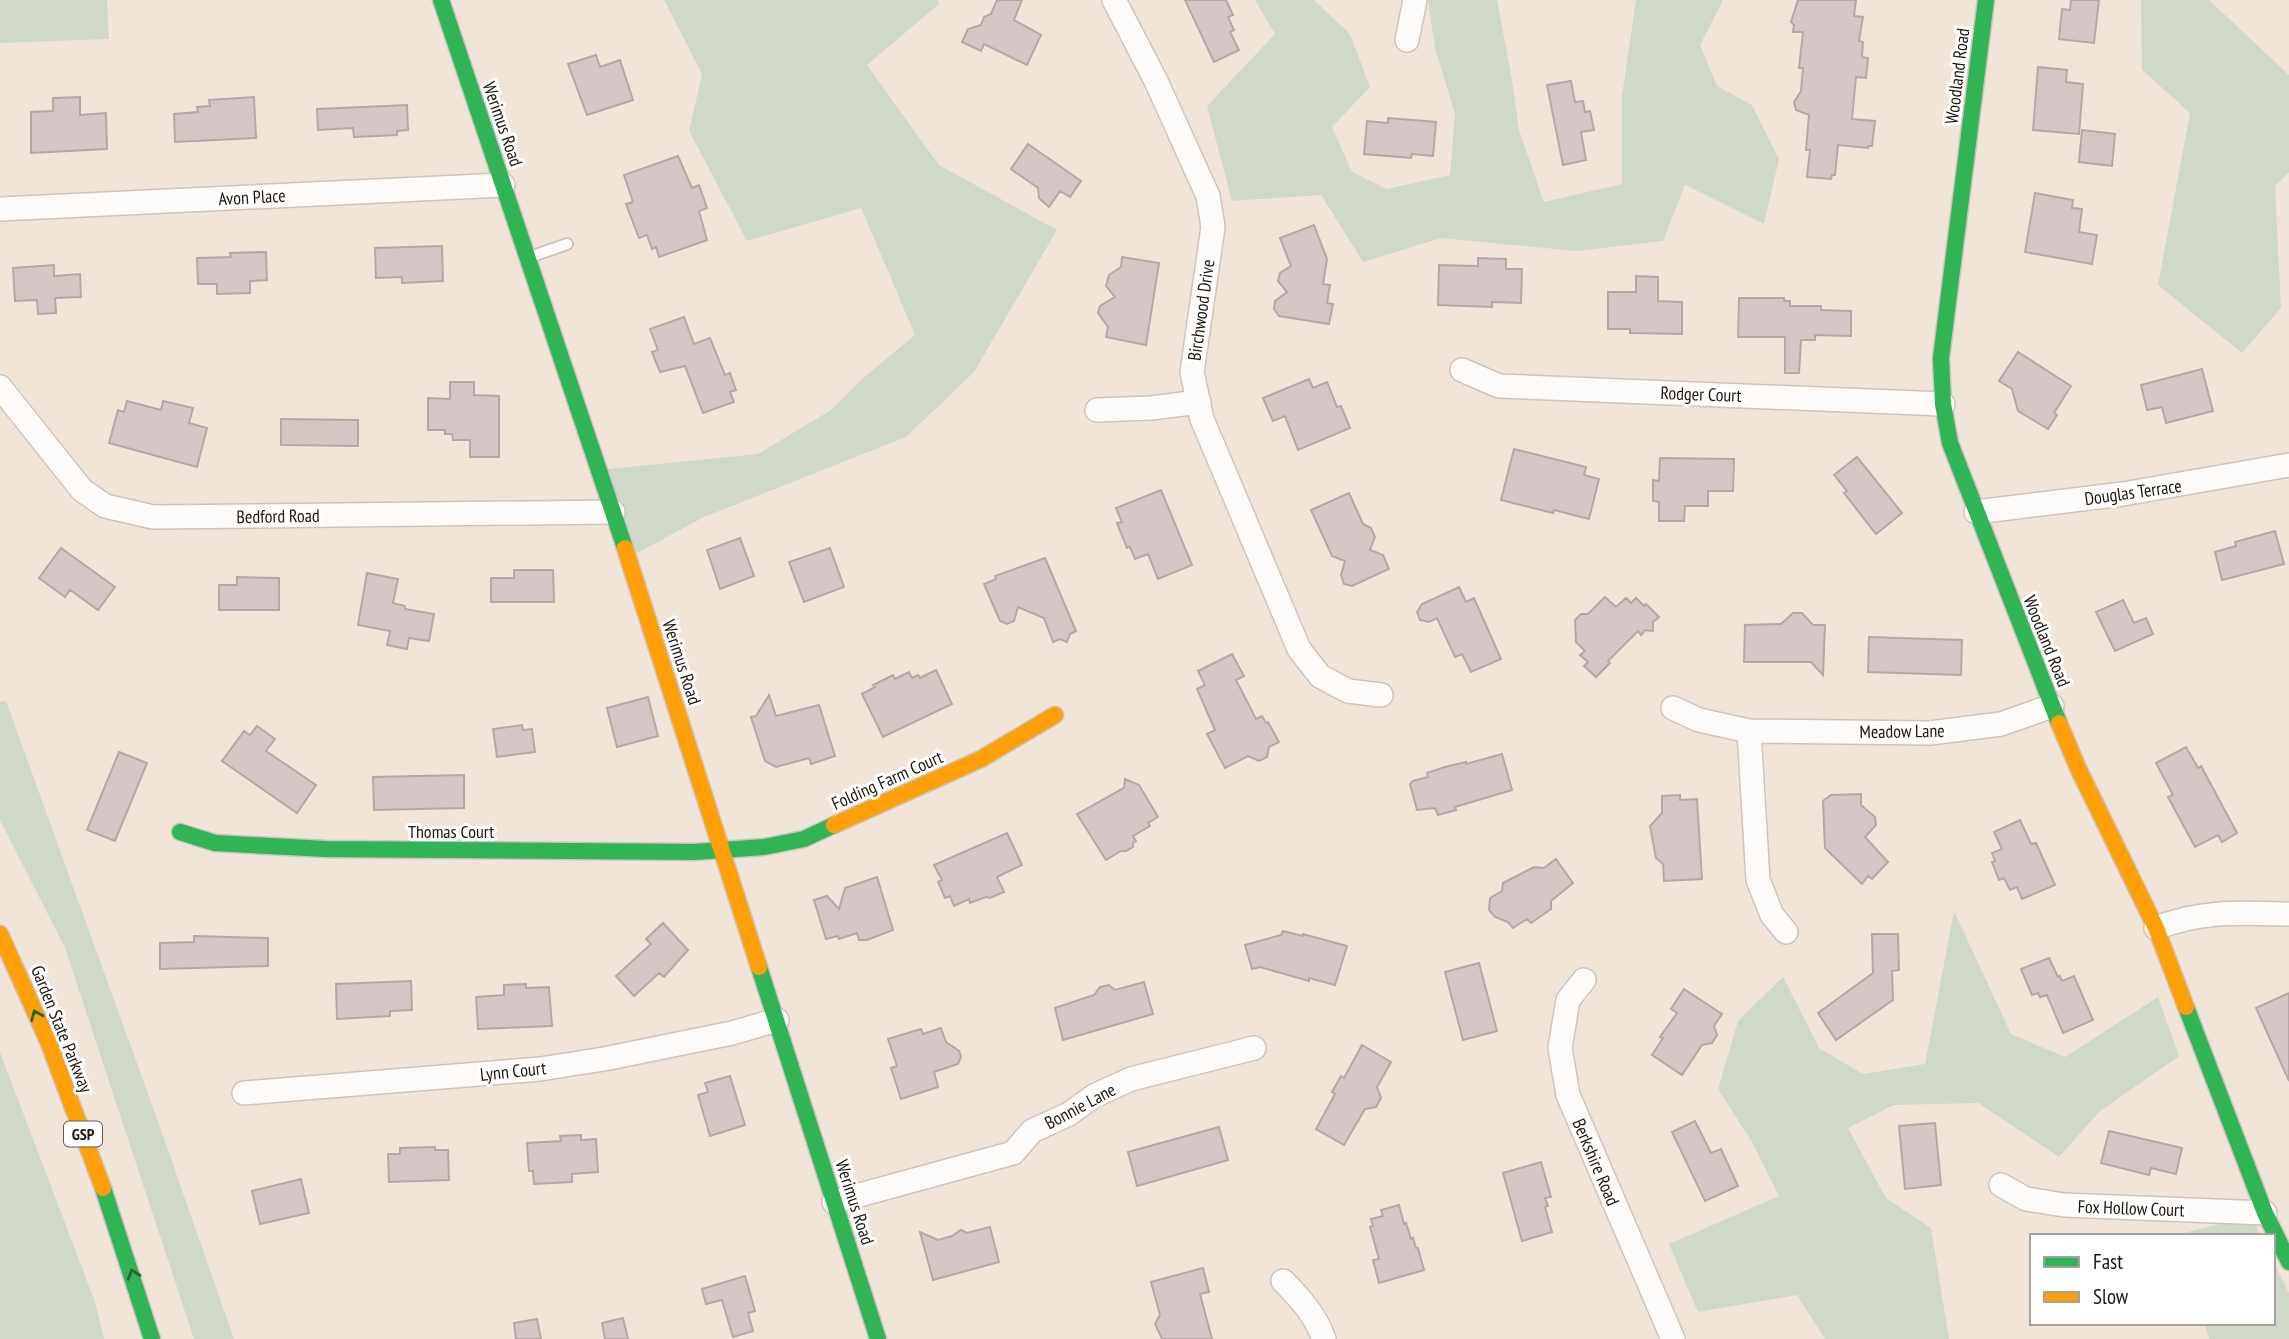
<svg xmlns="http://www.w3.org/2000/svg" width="2289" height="1339" font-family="'PT Sans Narrow',sans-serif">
<rect width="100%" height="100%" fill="#f1e5da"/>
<path fill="#d0d8ca" d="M0,0H107L109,39L0,43Z
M664,0H938L939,4L867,65L939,165L1057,230L974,372L906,437L704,517L628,558L599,470L758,454L831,410L862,379L915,335L861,208L747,241L689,131L702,74Z
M1255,0H1314L1350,34L1370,87L1332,127L1352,172L1387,189L1450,175L1455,114L1435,48L1428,0H1497L1511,74L1519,130L1544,202L1622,184V96L1636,0H1723L1700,45L1717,86L1752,105L1779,159L1764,224L1685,185L1663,241L1577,251L1441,238L1363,262L1321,195L1232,201L1207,106L1275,34Z
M2141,0H2209L2289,75V172L2275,186L2281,308L2242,353L2158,285L2190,113L2142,70Z
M6,701L160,1127L234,1339H194L65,948L0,820V702Z
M1954,911L2011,1034L2065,1057L2158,997L2179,1056L2099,1112L2059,1157L1978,1103L1894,1105L1848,1128L1886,1198L1931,1228L1949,1339H1825L1797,1295L1698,1312L1669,1244L1779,1196L1752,1142L1718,1089L1738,1021L1783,977L1819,1048L1863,1074L1925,1064Z
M0,1052L95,1302L104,1339H0Z
M2251,1216L2261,1236L2176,1235Z
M2273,1261L2289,1293V1339H2209L2204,1323H2273Z"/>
<path fill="#d3c7c5" stroke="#b3a8a5" stroke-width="2" d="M997,0H1022L1014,20L1041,35L1027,65L984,44L981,51L962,42L968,29L981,25L984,17L991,14Z
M1185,0H1226L1233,15L1228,17L1234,30L1230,32L1239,50L1214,62Z
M1798,0H1856L1854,16L1863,17L1859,41L1863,42L1862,57L1868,58L1866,78L1856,77L1852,119L1875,121L1872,146H1868V148L1838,145L1835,175H1832L1831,179L1807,177L1810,150H1806L1809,115L1796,110L1794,102L1801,91L1803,68H1799L1803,32H1793L1794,25L1791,22Z
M2071,0H2099L2094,43L2059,39L2062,9L2070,10Z
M596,55L600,67L620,60L633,100L587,115L568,64Z
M2038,67L2067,70L2066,82L2083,84L2079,134L2033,130Z
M1571,81L1575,102L1583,101L1585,112L1590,111L1594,130L1581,132L1586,160L1563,165L1547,85Z
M80,97V115L106,113L107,149L31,153V112L53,111V98Z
M254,97L256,138L175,142L174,114L198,112L197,107L210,106L209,100Z
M407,105L408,130L397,131V135L354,137L353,128L318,130L317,109Z
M1388,118L1436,122L1433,156L1412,154L1411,158L1364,154L1367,121L1388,123Z
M2082,130L2115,134L2112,166L2079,162Z
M1028,144L1081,181L1070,197L1060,191L1049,207L1039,198L1038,188L1011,169Z
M678,156L692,188L699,185L707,208L699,211L707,240L659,257L656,247L652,249L647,235L639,238L626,204L633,202L624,175Z
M2035,193L2073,200L2072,208L2082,209L2079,232L2097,235L2092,264L2025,252Z
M1314,225L1327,259L1323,284L1330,285L1327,303L1333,304L1329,324L1279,316L1274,309L1275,301L1287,292L1278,281L1280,273L1291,266L1280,238Z
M442,246L443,281L402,283V277L376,278L375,248Z
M266,252L267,280L250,281V293L217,294V284H198L197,258L231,257L230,253Z
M1122,257L1159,263L1146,345L1106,337L1108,327L1098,313L1100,306L1115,297L1106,286L1109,275L1121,267Z
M1478,258L1506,259V269H1522L1521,303L1492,302V307L1438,305L1439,265L1478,266Z
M54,265V276L80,274L81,297L55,298L56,313L38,314L37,300L15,301L13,268Z
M1636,276L1658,277V301L1682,302V334L1630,333V329H1608V292H1636Z
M1739,298H1784V301H1790V306H1821V310L1851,311V336L1815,335V340H1801L1799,373H1785V337H1738Z
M684,317L694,344L710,338L725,375L730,373L736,390L730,392L734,402L703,413L685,366L660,372L652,352L658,350L650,329Z
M2018,352L2071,386L2054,413L2057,415L2048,429L2018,411L2012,389L1999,381Z
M2202,369L2213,411L2166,423L2162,407L2147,410L2141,385Z
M1309,379L1313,388L1327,382L1337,407L1341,406L1350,428L1298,450L1285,416L1273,421L1263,398Z
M450,382H474V395L499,396V457H470V440H453L452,434H445V430H428V398L450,399Z
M127,401L161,410L163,401L193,408L189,423L207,428L197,467L109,443L118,410L124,412Z
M281,419L358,420V446L281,445Z
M1514,449L1586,467L1584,475L1599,479L1589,519L1554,510L1553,513L1501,500Z
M1857,457L1902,513L1876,534L1844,493L1847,491L1834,475Z
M1660,458L1734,459L1733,491H1708V506H1685L1684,521H1659V502L1653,501V480L1659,481Z
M1161,490L1192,565L1158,579L1148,554L1135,559L1130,547L1127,548L1117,523L1122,522L1116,508Z
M1349,493L1363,524L1371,528L1375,537L1370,550L1383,555L1389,569L1352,586L1344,584L1341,575L1345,561L1332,556L1311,510Z
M2275,531L2284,564L2222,580L2215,552L2236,546L2235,542Z
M740,538L754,576L720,589L707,550Z
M61,548L115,587L98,610L70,590L65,597L39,578Z
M830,548L844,587L804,602L789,562Z
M1045,558L1076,631L1070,634L1067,642L1060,639L1053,642L1044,618L1018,607L1014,621L1007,624L1000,621L984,584L996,579L995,576Z
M514,570H553L554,602H491V578H514Z
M367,573L398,579L393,603L405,606V609L434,614L429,641L409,638L407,649L387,645L390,631L358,625Z
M237,577L279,578V610H219V585H237Z
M1459,587L1466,602L1474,598L1501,659L1471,672L1462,654L1455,657L1437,618L1429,622L1420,620L1417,612L1422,604Z
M1605,597L1616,607L1626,598L1631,603L1636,598L1644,606L1646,604L1659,617L1653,622V631L1645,630L1641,635L1638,631L1608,661L1610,663L1596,677L1584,666L1588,662L1580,655L1585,651L1576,642L1575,620L1581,614H1588Z
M2123,600L2134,623L2146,618L2153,634L2115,651L2096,612Z
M1793,613H1802L1813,625H1825L1823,675L1811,662H1744L1745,625L1781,624Z
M1869,637L1962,640L1961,675L1868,672Z
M1232,654L1244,676L1236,680L1256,719L1262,716L1266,723L1268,722L1279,742L1269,747L1267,757L1259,761L1248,756L1225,768L1207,734L1215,730L1197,689L1205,685L1198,671Z
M936,670L952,704L883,737L862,694L875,687L873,685L893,675L895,679L909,672L912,678L918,675L920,678Z
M769,695L776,716L819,705L835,756L811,764L809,758L776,767L765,761L751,717L756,716Z
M648,697L658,736L617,747L607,708Z
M522,725L523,730L532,729L535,752L497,757L493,729Z
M257,726L275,739L266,751L316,785L297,813L222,761L244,731L250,735Z
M2186,747L2198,768L2201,766L2237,833L2222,842L2218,835L2195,847L2168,797L2173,795L2156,763Z
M119,752L147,763L115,841L87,830Z
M1502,754L1512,790L1455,807L1456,810L1438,815L1435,808L1417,810L1410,784L1413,781L1428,777L1427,773L1445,767L1466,762V764Z
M464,775V808L374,810L373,777Z
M1125,779L1139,785L1158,817L1148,823L1150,826L1133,836L1136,841L1133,843V847L1126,851H1121L1106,860L1077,814L1124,788Z
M1861,794V805L1875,817L1876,825L1865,837L1888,862L1872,879L1868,876L1862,884L1825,848L1823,801L1831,795Z
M1680,795V800L1697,799L1702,879L1664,881L1663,864L1656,858L1650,826L1662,813V796Z
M2020,820L2031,844L2036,843L2055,885L2022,899L2017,887L2010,890L2004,878L1999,880L1992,862L1995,861L1992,853L2002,849L1994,832Z
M1007,833L1022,865L997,877L1004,892L990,898L986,897L970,903L969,899L954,906L950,896L945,898L938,882L942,880L934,865Z
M1556,859L1573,883L1551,901V909L1531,923L1527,919L1513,928L1508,922L1495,917L1489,910L1490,898L1502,891L1503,883L1534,867L1544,868Z
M877,877L893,930L867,940H859L857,933L839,939L838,936L826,939L814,900L827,896L839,909L845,888Z
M663,923L688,950L664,977L659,973L634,996L616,976L651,944L646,939Z
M1283,931L1303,936V934L1347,946L1335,985L1309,978V981L1260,967L1252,969L1245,945L1281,935Z
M1872,934H1898L1899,970L1892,971L1893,1000L1836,1040L1818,1013L1873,973Z
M194,936L268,938V966L160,969V943L194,942Z
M2049,958L2058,977L2060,976L2062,981L2074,976L2093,1020L2063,1033L2047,995L2040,997L2038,993L2032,995L2021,969Z
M1479,963L1497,1031L1463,1040L1445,972Z
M411,981L412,1010L390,1011V1016L337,1019L336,984Z
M1144,982L1153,1014L1063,1040L1055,1008L1094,995L1100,987L1109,985L1115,990Z
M526,984V988L549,987L552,1026L478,1029L476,997L504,995V985Z
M1684,989L1722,1014L1714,1026L1717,1035L1712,1043L1702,1045L1682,1075L1652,1055L1663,1038L1660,1037L1677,1013L1671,1009Z
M2289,993V1081L2256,1008Z
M941,1028L946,1042L959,1051L961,1057L958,1064L934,1072L938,1087L901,1099L891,1068L897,1066L888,1039L921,1029L923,1034Z
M1362,1045L1391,1062L1377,1087L1381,1098L1376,1107L1365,1109L1344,1145L1316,1129L1335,1094L1332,1092L1341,1076L1344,1078Z
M730,1076L745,1125L710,1136L698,1095L708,1092L705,1083Z
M1695,1121L1711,1153L1721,1149L1738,1186L1705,1201L1672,1132Z
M1935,1123L1941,1185L1905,1189L1899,1126Z
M1219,1127L1228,1160L1137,1186L1128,1152Z
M2109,1131L2182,1148L2176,1174L2151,1168L2149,1175L2101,1163Z
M581,1135V1140L596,1139L598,1172L572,1174V1182L534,1184L533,1171H529L527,1143L561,1141L560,1136Z
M435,1147V1150H448L449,1180L389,1182L388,1154H400V1148Z
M1541,1162L1551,1197L1545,1198L1548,1206L1545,1207L1552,1232L1522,1241L1503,1173Z
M301,1179L309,1213L260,1224L252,1191Z
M1399,1205L1404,1224L1406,1223L1411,1239L1413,1238L1416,1248H1418L1424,1270L1379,1283L1373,1260L1379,1259L1370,1227L1373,1226L1371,1219L1383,1216L1381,1210Z
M990,1227L999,1262L933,1280L920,1232L938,1240L952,1236L961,1230L967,1233Z
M1203,1268L1209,1292L1200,1294L1212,1339H1162L1155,1324L1160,1315L1151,1282Z
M745,1276L755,1311L748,1313L753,1331L733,1337L722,1300L706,1304L702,1289Z
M623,1318L628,1339H605L602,1323Z
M537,1319L541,1339H516L514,1323Z"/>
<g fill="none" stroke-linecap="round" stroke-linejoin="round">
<defs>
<path id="lane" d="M530,257L567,244"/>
<path id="street" d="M1114,0L1156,81L1208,196L1213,227L1192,372L1202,419L1299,649L1320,676L1348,691L1381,695
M1407,40L1415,0
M0,209L503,185
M1462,370L1499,386L1943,404
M0,387L82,490L105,506L153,517L613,512
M1097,410L1151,408L1199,402
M1976,512L2123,494L2289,465
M1673,708L1699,720L1749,731L1930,733L2001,724L2052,706
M1749,731L1758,880L1772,915L1786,932
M2156,928C2203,910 2240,913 2289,914
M1584,980L1568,1000L1560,1048L1568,1095L1673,1339
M244,1093L540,1069L604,1059L732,1033L777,1020
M2001,1185L2026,1199L2064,1205L2265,1213
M834,1202L1013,1153L1032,1131L1069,1114L1094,1096L1131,1079L1254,1048
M1283,1281C1300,1298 1316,1316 1324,1339"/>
<path id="fast" d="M441,0L625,548
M1986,0L1941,358L1943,404L1950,443L2059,723
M180,832L215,843L325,849L694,852L764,847L804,839L834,825
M759,967L878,1339
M2186,1007L2265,1213L2289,1262
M103,1188L152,1339"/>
<path id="slow" d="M625,548L759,967
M2059,723L2078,768L2156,928L2186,1007
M834,825L981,759L1055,715
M0,934L48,1041L103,1188"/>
</defs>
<use href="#lane" stroke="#cdc4bc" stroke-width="14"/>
<use href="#street" stroke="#cdc4bc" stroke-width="26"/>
<use href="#fast" stroke="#cdc4bc" stroke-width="19"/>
<use href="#slow" stroke="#cdc4bc" stroke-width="19"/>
<use href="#lane" stroke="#fdfbf9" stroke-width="10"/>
<use href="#street" stroke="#fdfbf9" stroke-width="23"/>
<use href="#fast" stroke="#30b455" stroke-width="16"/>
<use href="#slow" stroke="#ff9f0a" stroke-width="16"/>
</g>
<defs><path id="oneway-chevron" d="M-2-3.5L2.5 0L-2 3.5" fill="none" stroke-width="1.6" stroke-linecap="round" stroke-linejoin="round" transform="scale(1.75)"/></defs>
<g stroke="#266431">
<use href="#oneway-chevron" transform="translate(36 1015) rotate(-113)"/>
<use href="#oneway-chevron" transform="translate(133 1274) rotate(-108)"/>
</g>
<g text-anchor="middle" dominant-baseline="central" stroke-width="6" stroke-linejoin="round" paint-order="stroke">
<rect fill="#fff" stroke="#605b56" stroke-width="2" x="64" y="1121.5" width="38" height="25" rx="5"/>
<g font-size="16" font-weight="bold" fill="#1c150d">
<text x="83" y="1134">GSP</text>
</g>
<g font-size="18" fill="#1c150d" stroke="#fff">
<text transform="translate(1957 76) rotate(-83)">Woodland Road</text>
<text transform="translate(503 124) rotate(71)">Werimus Road</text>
<text transform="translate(252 197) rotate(-3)">Avon Place</text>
<text transform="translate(1201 310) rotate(-82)">Birchwood Drive</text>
<text transform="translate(1701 394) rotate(2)">Rodger Court</text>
<text transform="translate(2133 492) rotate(-8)">Douglas Terrace</text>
<text transform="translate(278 516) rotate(-1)">Bedford Road</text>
<text transform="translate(2047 641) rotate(68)">Woodland Road</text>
<text transform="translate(682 662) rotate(72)">Werimus Road</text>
<text transform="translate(1902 731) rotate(-1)">Meadow Lane</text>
<text transform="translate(887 780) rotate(-24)">Folding Farm Court</text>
<text x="451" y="831">Thomas Court</text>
<text transform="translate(62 1029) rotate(68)">Garden State Parkway</text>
<text transform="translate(513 1071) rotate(-6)">Lynn Court</text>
<text transform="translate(1080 1106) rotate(-28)">Bonnie Lane</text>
<text transform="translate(1596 1162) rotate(67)">Berkshire Road</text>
<text transform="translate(855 1202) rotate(72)">Werimus Road</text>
<text transform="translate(2131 1208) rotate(2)">Fox Hollow Court</text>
</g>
</g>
<rect x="2030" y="1234" width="245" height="91" fill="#ffffff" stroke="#a4a19e" stroke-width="2"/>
<rect x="2044" y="1257" width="35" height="10" fill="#30b455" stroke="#a4a19e" stroke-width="2"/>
<text x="2093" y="1269" font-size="21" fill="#1c150d">Fast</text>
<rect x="2044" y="1292" width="35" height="10" fill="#ff9f0a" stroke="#a4a19e" stroke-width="2"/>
<text x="2093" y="1304" font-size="21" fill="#1c150d">Slow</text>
</svg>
